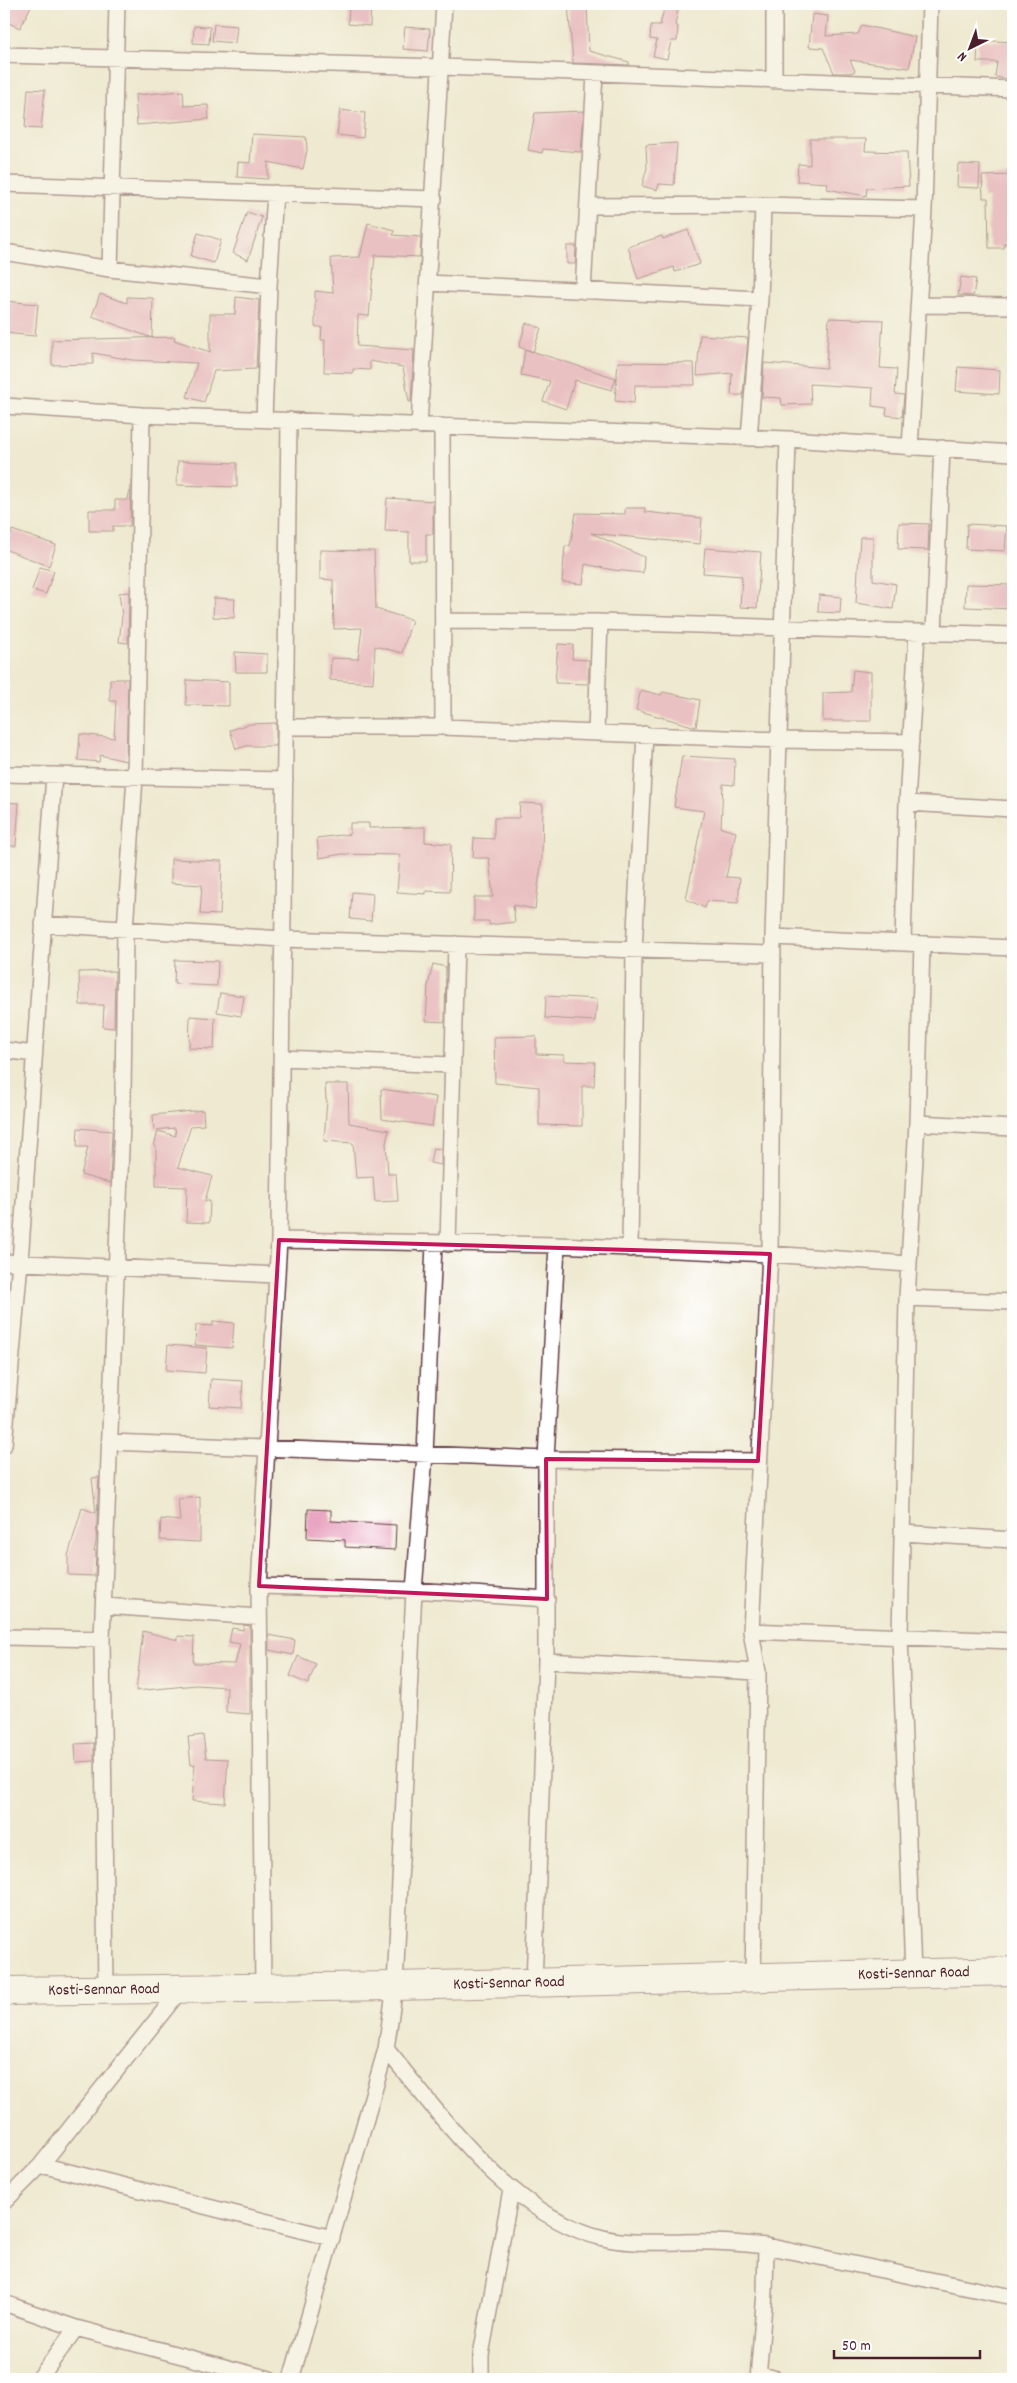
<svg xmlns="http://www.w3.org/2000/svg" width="1017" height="2383" font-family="Dekko,sans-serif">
<rect width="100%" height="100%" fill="#fff"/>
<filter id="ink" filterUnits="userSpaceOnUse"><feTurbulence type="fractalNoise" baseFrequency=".02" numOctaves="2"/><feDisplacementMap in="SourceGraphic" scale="10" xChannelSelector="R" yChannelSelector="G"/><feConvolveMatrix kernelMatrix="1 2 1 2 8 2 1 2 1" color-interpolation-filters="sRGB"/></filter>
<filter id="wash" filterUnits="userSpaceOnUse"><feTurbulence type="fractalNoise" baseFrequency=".0096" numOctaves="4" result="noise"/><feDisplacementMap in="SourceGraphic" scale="20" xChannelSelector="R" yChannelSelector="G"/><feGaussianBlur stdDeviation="1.12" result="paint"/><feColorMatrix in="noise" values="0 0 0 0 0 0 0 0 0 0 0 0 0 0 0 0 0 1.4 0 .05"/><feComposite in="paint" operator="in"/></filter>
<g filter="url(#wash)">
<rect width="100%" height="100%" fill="#eee9d0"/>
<g id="blocks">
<path fill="#e490b2" d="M10,4H32L20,28L4,21Z
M349,4H371L370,26L348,24Z
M568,4H587L589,51L629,62V65L573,63Z
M665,5L678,8L675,26H678L677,41H671L667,59L653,56L657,40L650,39L651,25H660Z
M812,14L828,16L826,36L858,34L862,25L915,37L909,68L850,60L855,71L850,73H834L823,48L809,47Z
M214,24L237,26L235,43L212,41Z
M194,26L210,27L209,44L193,43Z
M405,27L430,29L428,51L403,49Z
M978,40L1013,42V80L995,77L997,62H977Z
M28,89L45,90L41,129L25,128Z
M183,91L184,106L208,105L209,119L137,125L135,95Z
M340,110L365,113L363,138L337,135Z
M584,111L581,152L543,149L542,153L528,150L535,113Z
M252,134L306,137L307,150L303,169L268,162V179L237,177L238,162L250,163Z
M810,139H866L865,151L907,152L909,186L867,188L866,196L827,189L828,183L797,181L798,164L810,165Z
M677,143L674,185L659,184L657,190L642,186L647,168L646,145Z
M958,164L980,165L979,188L957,187Z
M1013,175V244L1004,243V248H989L988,198H983L982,176Z
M247,212L262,217L248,260L233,253Z
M368,223L394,230L393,235L421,237L420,257L375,255L369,316L358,315L357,346L414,350L411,401L409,402L403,367L370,361V370L353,369V373L324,372L325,340H321L322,327H315V291L333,293L331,258L360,257Z
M688,230L700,264L675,272L674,267L638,279L628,247L662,236L663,239Z
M198,233L221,240L214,263L191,256Z
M567,246H576L575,264H567Z
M961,277L976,279L973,296L958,295Z
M100,294L127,303V297L153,298L152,338L92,316Z
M236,297L259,300L256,369L214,371L204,402L187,397L197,363L132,360L93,353V364L52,365V340L175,337L174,340L210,352V314H235Z
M4,301L38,304L35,336L4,333Z
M829,318L883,320L880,368L897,369L895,394L904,395L902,417L886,415L887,408L872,406L873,388L810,384L811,404L782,405L781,398L762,397L764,363L826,368Z
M526,323L541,328L533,352L519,347Z
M700,335L748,338L743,395H731L732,373L697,376Z
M525,349L616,378L612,390L575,380L566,409L543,401L550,381L521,375Z
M618,362L694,363L695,385H635L634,403L615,401Z
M958,367L1000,370L999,394L956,391Z
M178,461L237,463V487L177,485Z
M131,481L130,526H113V531H89V510H115V500H128Z
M387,498L433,501V534H426V561H409V532L385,531Z
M625,508H645V512L702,518L700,544L591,533L644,557L643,573L613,570L585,564L583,584L562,582L565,546H570L576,513L625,514Z
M899,523L929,524L928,550L898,549Z
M967,524L1007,526L1005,551L966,549Z
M12,530L56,545L49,566L4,549V532L11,535Z
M860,537H873V580L896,584L893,609L856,603Z
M705,548L761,552L757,608L740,607L742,576L703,573Z
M320,550L374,551L376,609L412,620L402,653L375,646L373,683L330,680L331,658L358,659L362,628L334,629L333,580L320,579Z
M40,567L54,571L46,594L32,590Z
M966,584L1013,585V609L965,607Z
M129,592L128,643L119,642L122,616L119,593Z
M819,595L841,597L840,613L818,612Z
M214,598L235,599L234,618L213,617Z
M558,644L573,645L572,659L589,660L588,684L555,683Z
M235,652L267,654V672H236Z
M853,670L871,672V721H823V693L851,692Z
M110,679H128L126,761L100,755L99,762L78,760L80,734L114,738L116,701H110Z
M187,680L229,682V706L186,705Z
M641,690L661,695L663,692L700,700L696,727L636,710Z
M276,723V746H247L236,749L230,730L250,724Z
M682,756L735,759L734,785L723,784L721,828L736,832L726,877L740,878L738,903L707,901L705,908L686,899L704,811L674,807Z
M4,802L19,803L16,846H4Z
M520,803L543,804L542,858L535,909L513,905L515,922L489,925V921H474V897H493L489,858H473L474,838L494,839V818H519Z
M350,823H369V828L425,827V842L451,844L450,892L426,891V894L397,892L400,855L342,854L319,858L317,838L350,834Z
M171,859L222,861L220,915L200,914L202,885L171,883Z
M352,892L373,894L371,921L350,919Z
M175,960L218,961L217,986L174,984Z
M433,964L446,967L445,1022L426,1021L428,986Z
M115,971L114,1028L103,1027L104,1005H80L79,972Z
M220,993L244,996L241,1016L217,1012Z
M546,996L597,999L595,1021L545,1018Z
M190,1016L215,1018L214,1049L189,1048Z
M536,1036V1054L564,1055V1061L595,1062L594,1086H582V1126L539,1125V1087L495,1083L494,1037Z
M325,1084H348L349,1123L389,1130L386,1143L388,1174H396L398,1201L375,1202L373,1177L356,1178L353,1143L324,1141L327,1100H326Z
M381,1089L436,1097L432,1126L382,1119Z
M203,1110L204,1125L191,1126L178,1167L212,1176L205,1201H210L209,1223L186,1222L187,1187L156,1186V1146H154L158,1131L176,1136L175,1128L154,1130L153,1115Z
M78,1128L112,1131L110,1183L81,1175L88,1147H77Z
M433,1148L441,1149V1165L430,1163Z
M213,1321L234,1323L232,1348L195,1345L196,1325L213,1326Z
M168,1345L207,1348L205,1373L166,1370Z
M211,1379L243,1381L241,1408L209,1406Z
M99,1477L96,1542L94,1551H96L95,1576L68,1575V1556L82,1508L96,1513L92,1478Z
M200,1497V1542L160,1540L161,1519L180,1521L178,1499Z
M308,1509L331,1510V1521L396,1525L395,1550L345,1547V1540L307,1538Z
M244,1625L250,1626V1714L226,1712L227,1687L196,1685L136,1691L143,1631L178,1640V1636L194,1637L193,1663L235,1664L240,1644L229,1642L232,1628L243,1630Z
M269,1635L295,1640L293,1655L269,1650Z
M298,1656L316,1664L308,1684L290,1676Z
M203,1735L206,1758L228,1759L225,1803L192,1801L195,1764L191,1765L188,1737Z
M94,1743V1761L76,1762L75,1744Z"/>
</g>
</g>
<g filter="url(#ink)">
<use href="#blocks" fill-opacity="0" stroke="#633d44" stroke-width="1"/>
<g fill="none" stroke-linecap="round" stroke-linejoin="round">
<defs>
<path id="street" d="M774,4V81
M4,55L442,67L1013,89
M4,184L434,199
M588,206L763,205L924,209
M4,252L110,269L269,286
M110,269L117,4
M428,283L760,299
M583,291L595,74
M919,305L1013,306
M4,406L142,415L788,439L1013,453
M264,419L269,286L275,193
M419,426L444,4
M442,426L443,727
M749,438L760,299L763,205
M910,448L924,209L930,4
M443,621L600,622L1013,635
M934,633L942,448
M285,727H443L779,740L911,742
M596,732L600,622
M4,774L285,780
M907,803L1013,809
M43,924L283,939L773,954
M773,937L1013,948
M903,942L907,803L917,633
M4,1050L34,1054
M282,1058L451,1065
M917,1123L1013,1128
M279,1240L557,1245L770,1254L908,1264
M448,1244L456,944
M630,1249L634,951L645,734
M4,1262L277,1275
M907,1298L1013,1302
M110,1442L546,1459L758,1461
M4,1445L20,1262L54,775
M903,1533L1013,1540
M259,1586L414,1590L547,1599
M105,1606L258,1617
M751,1631L1013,1641
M4,1637L102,1639
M546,1661L758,1672
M913,1973L900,1637L907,1298L917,1123L922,944
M753,1977L758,1672L751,1631L770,1254L773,937L788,439
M534,1983L546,1661V1459L557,1245
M263,1987L259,1586L279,1240L289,420
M106,1989L102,1639L123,1096L125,930L135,777L142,415
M386,2049C443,2118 511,2216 603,2238C628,2244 656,2242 682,2242C710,2241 738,2243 766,2246L1013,2297
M41,2165L332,2238
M4,2202L41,2165L182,1988
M4,2303L76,2328L270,2379
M759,2374L776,2379
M39,2379L76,2328
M291,2379L386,2049L395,1986L414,1590L425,1455L434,1244
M481,2379V2355L511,2190
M758,2379L765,2292L766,2246"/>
<g id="highway">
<path id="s1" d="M4,1991L395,1986L1013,1971"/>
</g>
</defs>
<use href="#street" stroke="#633d44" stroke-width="18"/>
<use href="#highway" stroke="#633d44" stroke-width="30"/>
<use href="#street" stroke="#fff" stroke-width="15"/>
<use href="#highway" stroke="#fff" stroke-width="28"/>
</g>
</g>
<path d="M0 0H1017V2383H0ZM279,1240L770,1254L758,1461L546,1459L547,1599L259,1586Z" fill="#eee9d0" fill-opacity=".55" fill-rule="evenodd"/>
<path fill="none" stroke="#c2185b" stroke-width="4" stroke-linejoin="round" d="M279,1240L770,1254L758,1461L546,1459L547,1599L259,1586Z"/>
<g text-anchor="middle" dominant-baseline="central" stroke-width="4" stroke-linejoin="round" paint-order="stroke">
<g font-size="16" fill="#4a1f2b" stroke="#fff">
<text stroke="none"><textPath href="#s1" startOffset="910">Kosti-Sennar Road</textPath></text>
<text stroke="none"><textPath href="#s1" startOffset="505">Kosti-Sennar Road</textPath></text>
<text stroke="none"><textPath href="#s1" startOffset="100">Kosti-Sennar Road</textPath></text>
</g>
</g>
<rect width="1017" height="2383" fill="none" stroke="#fff" stroke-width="20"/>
<g transform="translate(970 48) rotate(222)" stroke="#ffffff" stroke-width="4" paint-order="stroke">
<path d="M0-4L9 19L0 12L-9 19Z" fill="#4a1f2b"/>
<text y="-8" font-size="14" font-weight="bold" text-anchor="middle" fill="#4a1f2b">N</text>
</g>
<path d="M834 2350v8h146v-8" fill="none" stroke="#4a1f2b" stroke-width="2.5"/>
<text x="842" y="2350" font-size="15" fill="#4a1f2b" stroke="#ffffff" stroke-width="4" paint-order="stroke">50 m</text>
</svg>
